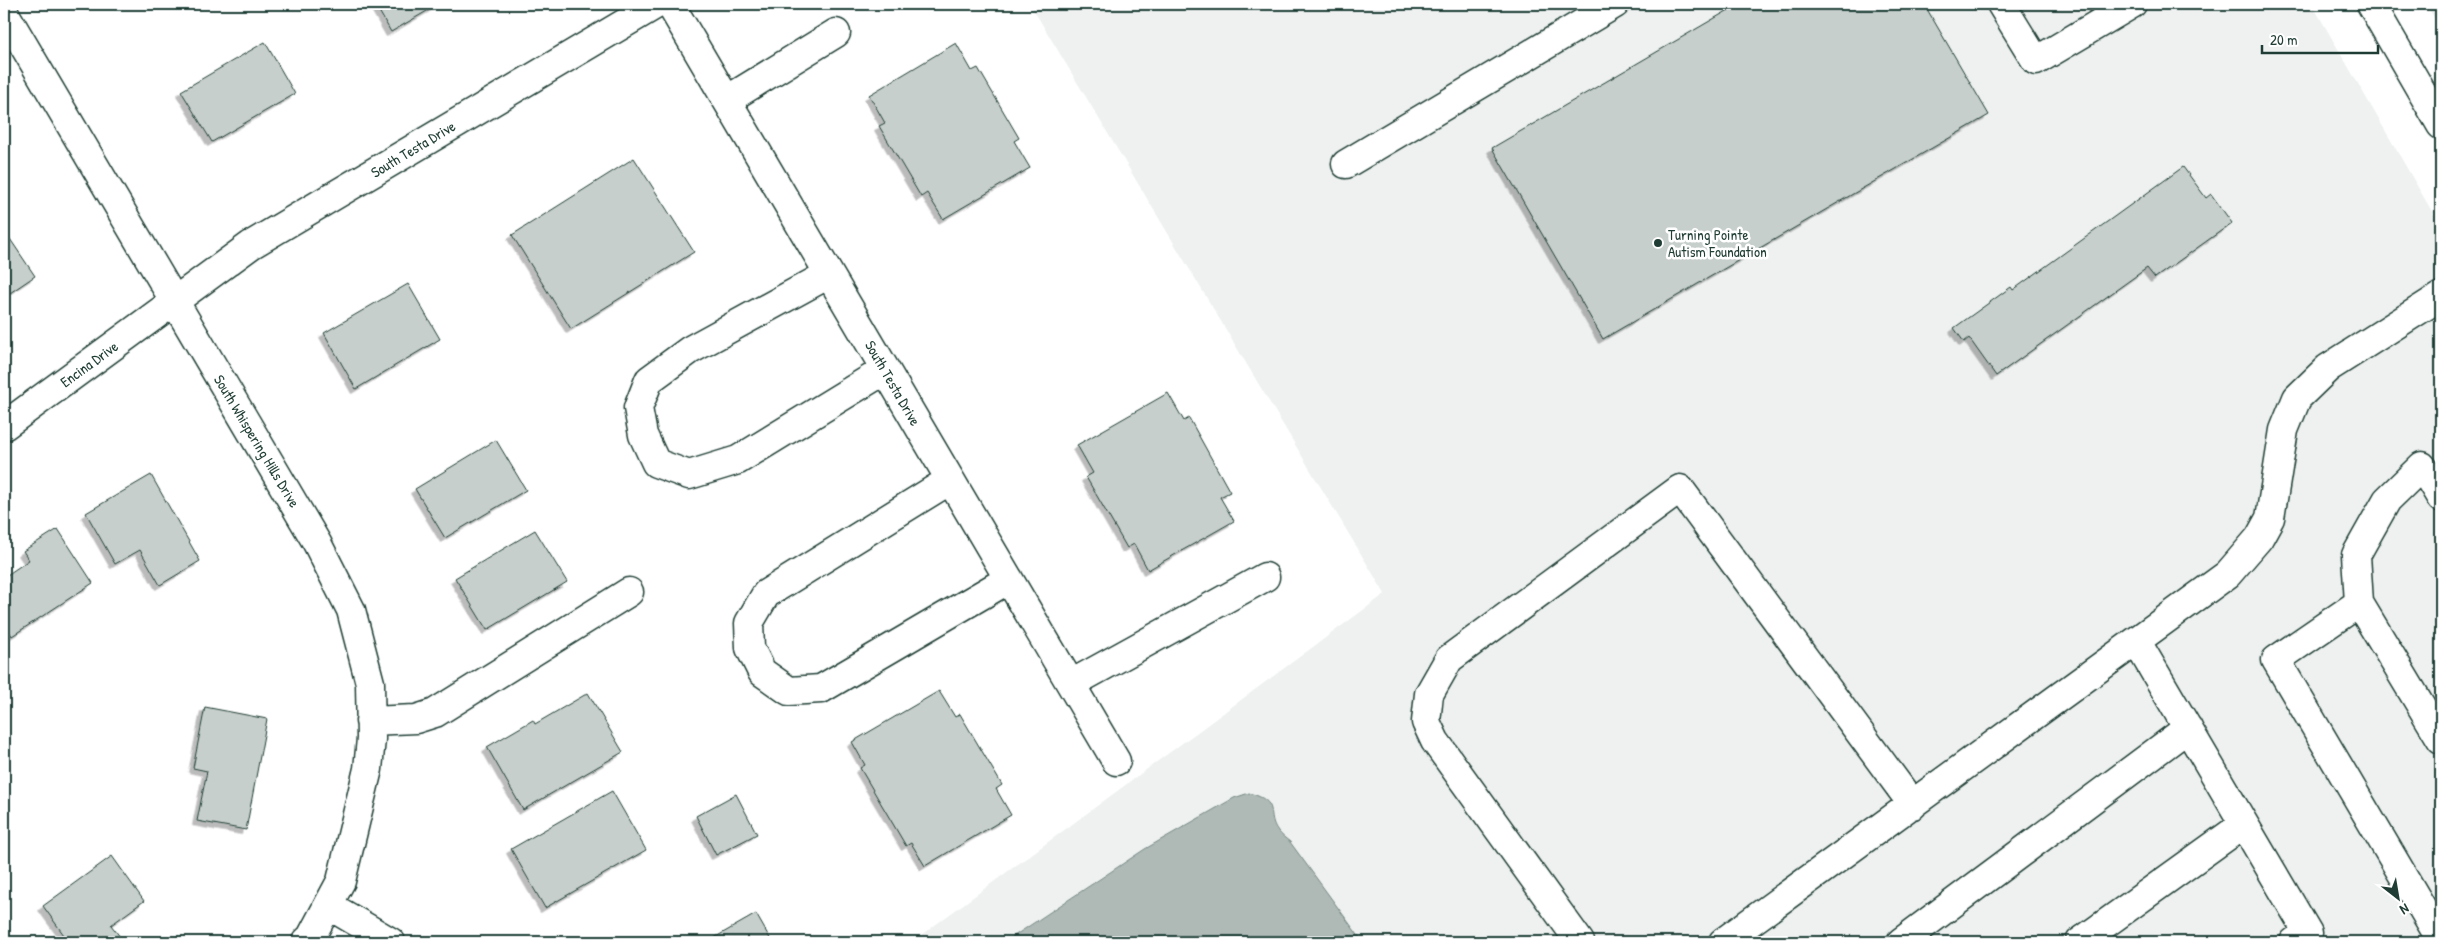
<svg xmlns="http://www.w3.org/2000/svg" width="2445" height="946" font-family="'Patrick Hand',sans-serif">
<defs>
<filter id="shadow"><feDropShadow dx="-4.5" dy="4.5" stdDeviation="0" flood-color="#0004"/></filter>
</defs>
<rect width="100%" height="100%" fill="#fff"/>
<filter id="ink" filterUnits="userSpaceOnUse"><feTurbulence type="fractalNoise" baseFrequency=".02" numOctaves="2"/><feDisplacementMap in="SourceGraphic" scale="10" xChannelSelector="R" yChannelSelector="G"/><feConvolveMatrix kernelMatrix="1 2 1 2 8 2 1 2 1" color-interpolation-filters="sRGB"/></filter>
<g filter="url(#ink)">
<path fill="#eef1f0" d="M1030,4H2312L2441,227V942H912L1385,594Z
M2426,4H2441V29Z"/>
<path fill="#afbab7" stroke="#758883" d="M1249,793C1282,802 1265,814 1278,831C1281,835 1286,839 1290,842L1363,942H1005L1145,849L1234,798Z"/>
<path fill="#c7cfcc" stroke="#1f3d34" filter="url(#shadow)" d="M375,4H439L391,32Z
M1739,4H1924L1989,115L1603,339L1492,148Z
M265,42L295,94L212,142L181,91Z
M956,43L972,71L978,68L1019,138L1014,141L1030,168L943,219L927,193L921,197L879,126L885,123L869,95Z
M634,158L694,252L571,329L512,235Z
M2183,167L2206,198L2211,194L2232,223L2155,278L2147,268L1996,376L1969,338L1964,342L1954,328L2011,287L2013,290Z
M4,230L35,276L4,297Z
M408,284L440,339L356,389L324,333Z
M1168,393L1184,421L1189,418L1230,492L1220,497L1234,521L1148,570L1134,544L1127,548L1086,477L1093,473L1077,445Z
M496,440L526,490L445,538L415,489Z
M151,475L200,561L160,585L140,550L115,564L86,513Z
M58,529L93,583L12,636L4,623V577L29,560L23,551Z
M535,530L567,582L487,630L455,578Z
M939,691L955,717L960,714L1002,785L996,789L1011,815L925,866L911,843L906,846L860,768L865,765L852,742Z
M588,693L623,752L523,810L487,747L533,720L535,724Z
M205,707L267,719L246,830L197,821L207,771L193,768Z
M612,791L646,850L545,908L511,849Z
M736,794L757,834L716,855L696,816Z
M112,856L144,901L111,925L124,942H69L43,906Z
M756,914L772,942H707Z"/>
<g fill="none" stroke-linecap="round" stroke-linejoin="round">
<defs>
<path id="minor" d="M670,4L1116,761
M2001,4L2036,61L2132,4
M4,12L317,543L351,610L370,683L371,739L368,769L341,881L311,937L306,942
M727,100L836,33
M1346,164L1615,4
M829,274L690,350L649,380L638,408L643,435L656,463L689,475L738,460L885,370
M4,426L251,245L657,4
M950,480L766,594L749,623L750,648L762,672L789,691L821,689L1009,579
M2441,498L2422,466L2387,500L2356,555L2359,603L2276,660L2441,940
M2359,603L2441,739
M2137,642L2308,933L2294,942
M1071,684L1265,577
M370,721L416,719L435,713L629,592
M328,905L391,942
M1580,942L1435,741L1426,722L1429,694L1449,659L1680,489L1913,805
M1723,942L2228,574L2259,538L2270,518L2284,430L2297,398L2328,368L2441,296
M1901,942L2188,728
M2080,942L2244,824"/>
<path id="major" d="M2371,4L2441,125"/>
</defs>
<use href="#minor" stroke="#1f3d34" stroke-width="31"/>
<use href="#major" stroke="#1f3d34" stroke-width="31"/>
<use href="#minor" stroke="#fff" stroke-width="28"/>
<use href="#major" stroke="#fff" stroke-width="28"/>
</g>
</g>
<circle fill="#1f3d34" stroke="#fff" stroke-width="2" cx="1658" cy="243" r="5"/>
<g text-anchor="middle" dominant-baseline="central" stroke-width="5" stroke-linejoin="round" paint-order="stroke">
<g font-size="15" fill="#1f3d34" stroke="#fff">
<text transform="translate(413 149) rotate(-31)">South Testa Drive</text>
<text transform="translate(89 364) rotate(-36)">Encina Drive</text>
<text transform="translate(893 383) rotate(60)">South Testa Drive</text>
<text transform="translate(257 441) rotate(59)">South Whispering Hills Drive</text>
</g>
<g font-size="15" fill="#1f3d34" stroke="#fff" text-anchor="start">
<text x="1668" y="234">Turning Pointe<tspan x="1668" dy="17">Autism Foundation</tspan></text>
</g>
</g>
<rect width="2445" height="946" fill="none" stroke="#fff" stroke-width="20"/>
<rect x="10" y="10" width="2425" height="926" fill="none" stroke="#1f3d34" stroke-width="2" filter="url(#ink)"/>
<g transform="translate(2398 898) rotate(149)" stroke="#ffffff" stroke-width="4" paint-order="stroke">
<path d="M0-4L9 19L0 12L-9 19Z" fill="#1f3d34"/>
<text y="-8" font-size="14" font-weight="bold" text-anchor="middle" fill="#1f3d34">N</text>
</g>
<path d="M2262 45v8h116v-8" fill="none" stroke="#1f3d34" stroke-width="2.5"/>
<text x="2270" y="45" font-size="15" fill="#1f3d34" stroke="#ffffff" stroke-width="4" paint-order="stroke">20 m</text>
</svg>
